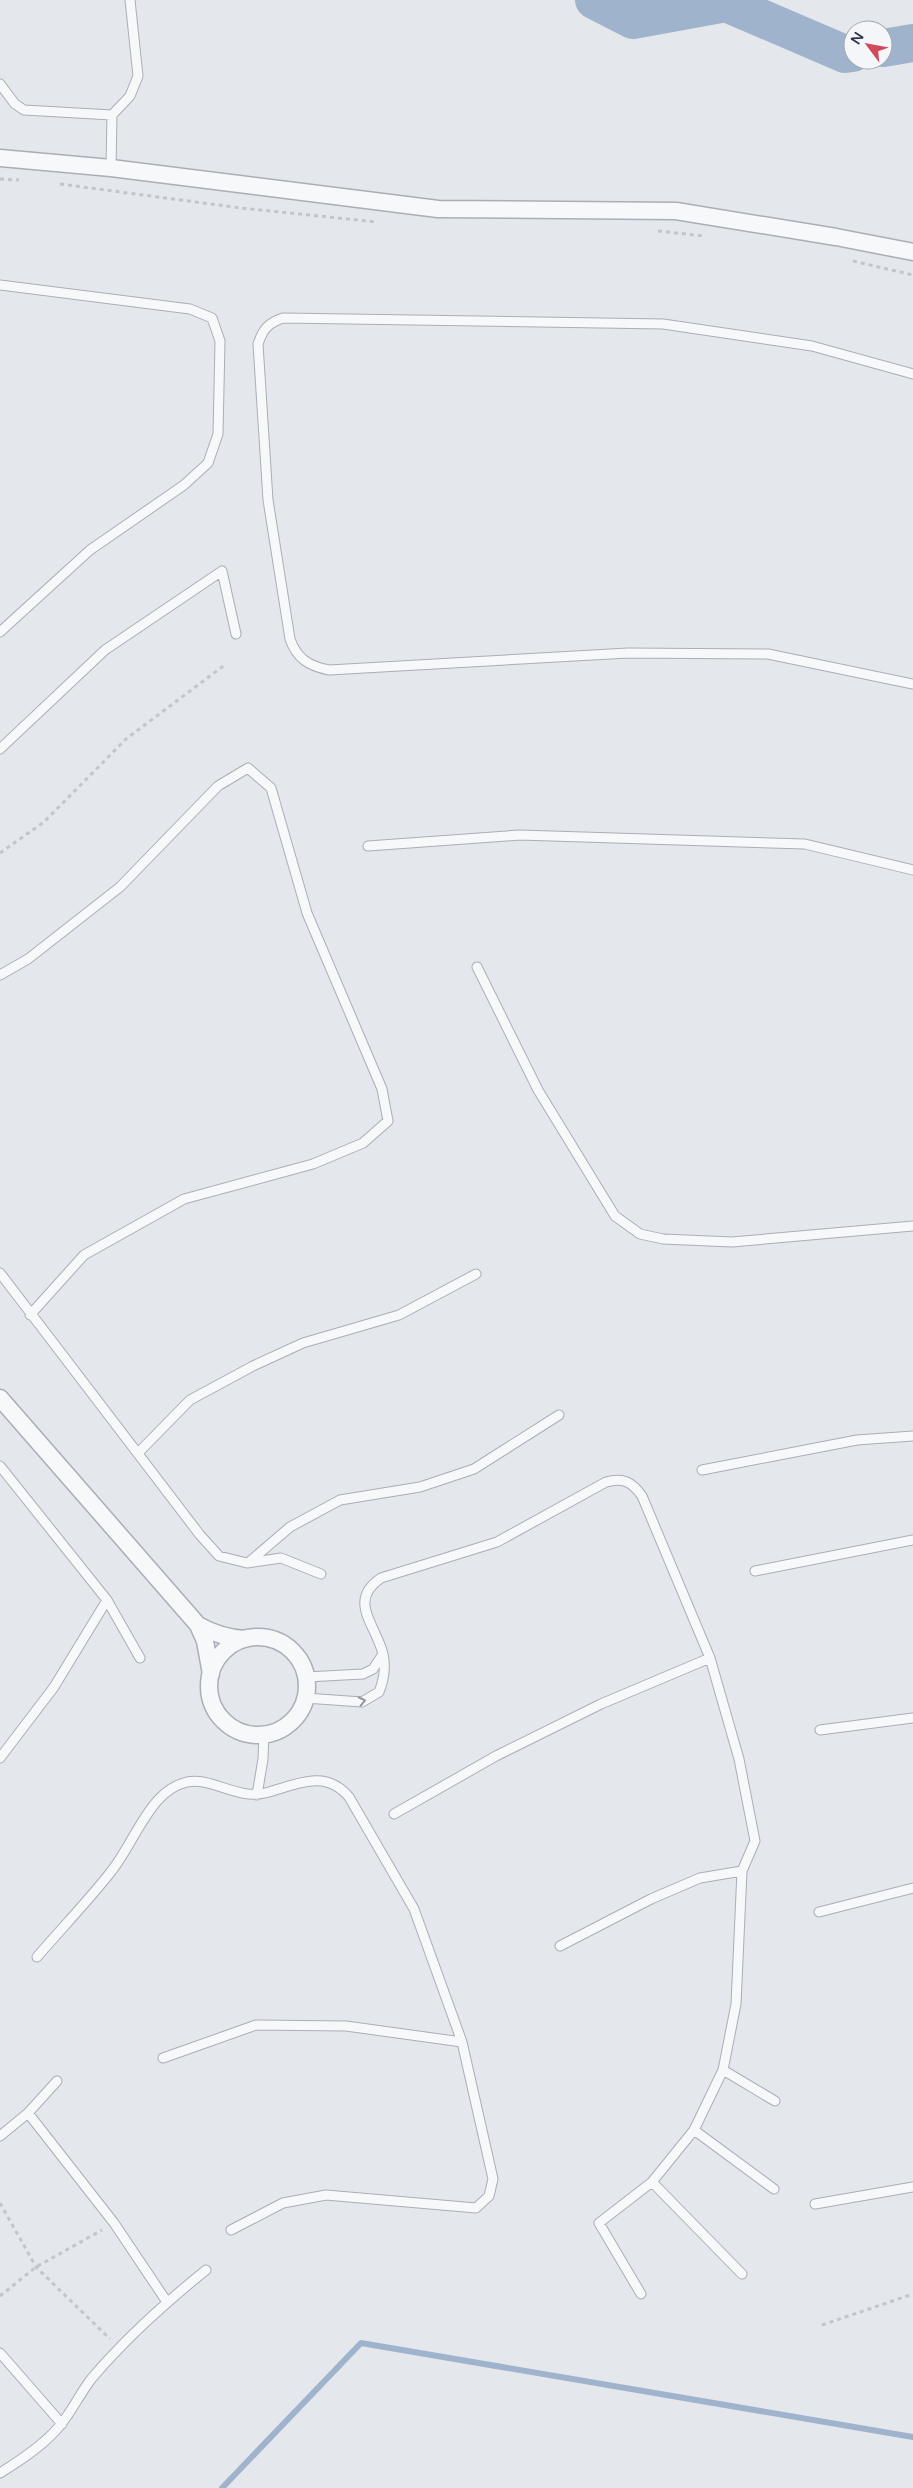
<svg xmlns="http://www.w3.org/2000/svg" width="913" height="2488" font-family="'Varela Round',sans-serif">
<rect width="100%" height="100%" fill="#e4e7ec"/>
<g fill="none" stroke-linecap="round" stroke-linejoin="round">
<path stroke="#9fb4cc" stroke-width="6" d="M222,2488L361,2343L913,2437"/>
<path stroke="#9fb4cc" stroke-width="38" d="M594,0L633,20L726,3L845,54L853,53
M883,48L913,43"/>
<defs>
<path id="lane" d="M0,84L15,104L24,110L112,115L111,168
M112,115L130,96L138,76L130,0
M0,285L190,309L212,318L220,341L218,434L208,463L184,485L90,550L0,632
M913,374L812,346L663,324L283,318C268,323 263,329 258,344L268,500L290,639C297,659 309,666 329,670L628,653L768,654L913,684
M0,749L105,650L222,571L236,634
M368,846L520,835L805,844L913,870
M477,967L538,1090L615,1216L640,1234L663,1239L732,1242L913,1226
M0,975L28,959L120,887L218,786L248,768L271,788L307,913L382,1089L388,1121L363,1143L313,1164L184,1199L84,1255L30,1315
M0,1273L200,1535L219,1556L247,1563L281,1558L321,1574
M138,1453L190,1400L253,1366L303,1343L399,1315L476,1274
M0,1466L107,1600L140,1658
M702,1470L857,1440L913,1436
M248,1563L290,1527L340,1500L420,1487L474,1469L559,1415
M755,1571L913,1540
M306,1677L363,1674L373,1669L383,1654
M305,1698L362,1702L379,1692C384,1680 386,1668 383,1654C376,1625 347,1601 381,1578L497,1542L606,1482C623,1477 632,1482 642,1496L710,1658L739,1759L755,1841L742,1871L736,2004L723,2070L694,2130L652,2182L599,2223L641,2294
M820,1730L913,1718
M0,1758L54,1687L107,1600
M257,1795L263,1759L264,1734
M394,1814L496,1756L601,1704L710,1658
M819,1912L913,1888
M560,1946L651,1899L700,1878L742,1871
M37,1957C61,1929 87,1902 110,1873C128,1851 139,1821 158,1800C166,1791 175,1785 187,1782C212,1777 237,1800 265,1793C296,1785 325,1768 349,1797L414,1909L462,2042L493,2179L489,2196L476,2208L326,2195L283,2203L231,2230
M163,2058L256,2025L346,2026L462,2042
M723,2070L775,2101
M28,2113L114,2223L167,2302
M694,2130L774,2189
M0,2136L28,2113L57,2081
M652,2182L742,2274
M815,2204L913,2187
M0,2353L62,2424
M0,2473C21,2460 47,2443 62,2423C73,2409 81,2392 92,2378C126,2338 165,2303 206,2270"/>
<path id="street" d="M0,158L111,168L438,209L676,211L836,237L913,252
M0,1398L198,1625L205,1641L211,1674
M198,1625C214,1634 227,1638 245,1639
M209 1686a49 49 0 1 1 98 0a49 49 0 1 1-98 0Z"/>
</defs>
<use href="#lane" stroke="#a9aeb7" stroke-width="11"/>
<use href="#street" stroke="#a9aeb7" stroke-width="19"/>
<path stroke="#c2c5cb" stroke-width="3" stroke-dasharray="4 4" stroke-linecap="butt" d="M0,179L19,180
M60,184L241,208L377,222
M658,231L704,236
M853,261L913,275
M0,853L44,822L126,739L226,664
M0,2203L36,2267L110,2339
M0,2296L36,2267L102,2230
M822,2325L913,2294"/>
<use href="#lane" stroke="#f7f8fa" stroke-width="9"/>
<use href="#street" stroke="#f7f8fa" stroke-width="16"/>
</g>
<defs><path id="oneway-chevron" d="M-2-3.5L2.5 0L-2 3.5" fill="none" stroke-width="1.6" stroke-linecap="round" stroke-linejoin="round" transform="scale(1.25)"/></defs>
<use stroke="#9196a0" href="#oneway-chevron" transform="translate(362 1701) rotate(-12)"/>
<g transform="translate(868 45) rotate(302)"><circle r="24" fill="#f4f6f9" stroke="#a4a8b1"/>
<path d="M0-4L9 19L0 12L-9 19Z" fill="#d1495b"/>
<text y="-8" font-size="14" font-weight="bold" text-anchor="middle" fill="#2b3445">N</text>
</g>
</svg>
